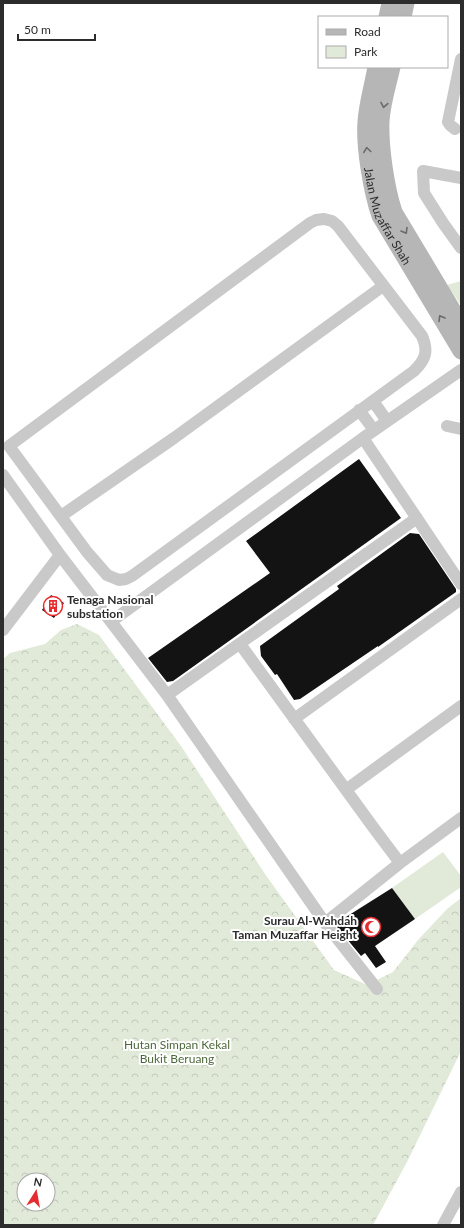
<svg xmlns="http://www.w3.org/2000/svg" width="464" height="1228" font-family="Lato,sans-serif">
<defs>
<pattern id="forest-crowns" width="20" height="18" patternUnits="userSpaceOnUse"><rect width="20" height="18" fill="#e1ead9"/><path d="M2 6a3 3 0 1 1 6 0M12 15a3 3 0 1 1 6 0" fill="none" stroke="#c1c9ba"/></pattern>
</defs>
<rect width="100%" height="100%" fill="#fff"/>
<path fill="url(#forest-crowns)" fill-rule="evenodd" d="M77,624L99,635L181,746L265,874L334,970L367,985L393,972L418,940L447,909L461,898V1051L408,1160L373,1225H3V659L10,653L45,644L61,630ZM24,1180H48V1204H24Z"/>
<path fill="#e1ead9" d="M461,281V305L447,285Z
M443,852L461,876V887L415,919L392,888Z"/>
<path fill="#131313" d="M359,459L401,518L173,681L167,682L148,658L270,573L246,541Z
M410,533L419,534L456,589V592L378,647V646L300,699L294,700L277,674L275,675L261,656L260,646L339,589L337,586Z
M51,595L64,603L54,618L42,610Z
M392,888L415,919L375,946L386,962L376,968L365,953L361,956L337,927L338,922Z"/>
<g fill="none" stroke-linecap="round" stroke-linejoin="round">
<path stroke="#c9c9c9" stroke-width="12" d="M455,129L450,125L448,122L461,59
M461,178L423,171L424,193L443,223L461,248
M324,219L332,221L338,226L422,336C429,352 425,360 414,371L132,576L126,579L119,580L107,575L87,552L9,446L310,223L316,220Z
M373,401L387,421
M359,410L374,430
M447,426L461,429
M363,438L461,584
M3,475L60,555L167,695L325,923L377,989
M61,516L174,438L383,286
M112,621L363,438L461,370
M3,630L60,555
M240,644L373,827L400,863
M167,695L417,518
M294,719L461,599
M347,789L461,706
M325,923L400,863L461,818
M443,1225L461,1192"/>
<g stroke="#b6b6b6" stroke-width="17">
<path d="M387,17L390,3"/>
<path d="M403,17L406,3"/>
<path id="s1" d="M376,67C373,85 367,104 366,122C364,147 372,193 380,216L461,351"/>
<path d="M392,67C388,85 382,103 381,121C380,147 386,188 394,212L461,324"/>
</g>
</g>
<defs><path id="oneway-chevron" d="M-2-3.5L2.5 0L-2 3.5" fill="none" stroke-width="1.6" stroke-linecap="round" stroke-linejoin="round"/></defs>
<g stroke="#6a6a6a">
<use href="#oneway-chevron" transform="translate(384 105) rotate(100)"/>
<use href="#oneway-chevron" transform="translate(367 150) rotate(-98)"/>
<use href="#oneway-chevron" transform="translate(405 231) rotate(59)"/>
<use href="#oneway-chevron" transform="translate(441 318) rotate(-121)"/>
</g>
<defs>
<symbol id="building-ring" viewBox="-11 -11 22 22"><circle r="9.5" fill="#fff" stroke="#e52c30" stroke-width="1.5"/><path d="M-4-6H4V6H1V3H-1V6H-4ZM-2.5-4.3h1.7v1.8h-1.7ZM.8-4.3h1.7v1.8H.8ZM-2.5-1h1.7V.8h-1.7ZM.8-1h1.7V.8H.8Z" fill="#e52c30"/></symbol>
<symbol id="mosque-ring" viewBox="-11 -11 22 22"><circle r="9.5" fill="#fff" stroke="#e52c30" stroke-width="1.5"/><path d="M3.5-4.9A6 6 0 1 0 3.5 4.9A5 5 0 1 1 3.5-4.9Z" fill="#e52c30"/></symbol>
</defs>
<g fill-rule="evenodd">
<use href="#building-ring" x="42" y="595" width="22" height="22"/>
<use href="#mosque-ring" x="360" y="916" width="22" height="22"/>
</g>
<g text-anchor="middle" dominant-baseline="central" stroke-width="4" stroke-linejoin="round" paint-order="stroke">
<g font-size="12" fill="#2c2c2c" stroke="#fff">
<text stroke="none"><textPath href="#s1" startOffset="154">Jalan Muzaffar Shah</textPath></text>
</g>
<g font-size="12" font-weight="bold" fill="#2c2c2c" stroke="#fff" text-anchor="start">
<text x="67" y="599">Tenaga Nasional<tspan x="67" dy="14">substation</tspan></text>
<text x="357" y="920" text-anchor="end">Surau Al-Wahdah<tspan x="357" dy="14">Taman Muzaffar Height</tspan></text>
</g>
<g font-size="12" fill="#4d683a" stroke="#fff">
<text x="177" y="1044">Hutan Simpan Kekal<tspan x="177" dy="14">Bukit Beruang</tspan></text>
</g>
</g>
<rect width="464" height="1228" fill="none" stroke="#2c2c2c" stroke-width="8"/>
<rect x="318" y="16" width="130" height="52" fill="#ffffff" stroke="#ababab"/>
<rect x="326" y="29" width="20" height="6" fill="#b6b6b6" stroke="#ababab"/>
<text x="354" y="36" font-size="12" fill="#2c2c2c">Road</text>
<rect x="326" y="46" width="20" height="12" fill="#e1ead9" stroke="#ababab"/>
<text x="354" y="56" font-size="12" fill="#2c2c2c">Park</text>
<g transform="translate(36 1192) rotate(11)"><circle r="19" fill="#ffffff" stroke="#ababab"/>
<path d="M0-3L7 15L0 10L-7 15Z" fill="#e52c30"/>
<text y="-6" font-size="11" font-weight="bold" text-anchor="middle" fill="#2c2c2c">N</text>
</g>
<path d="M18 34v6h77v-6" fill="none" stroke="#2c2c2c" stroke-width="2"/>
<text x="24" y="34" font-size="12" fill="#2c2c2c" stroke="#ffffff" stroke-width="3" paint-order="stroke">50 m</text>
</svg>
